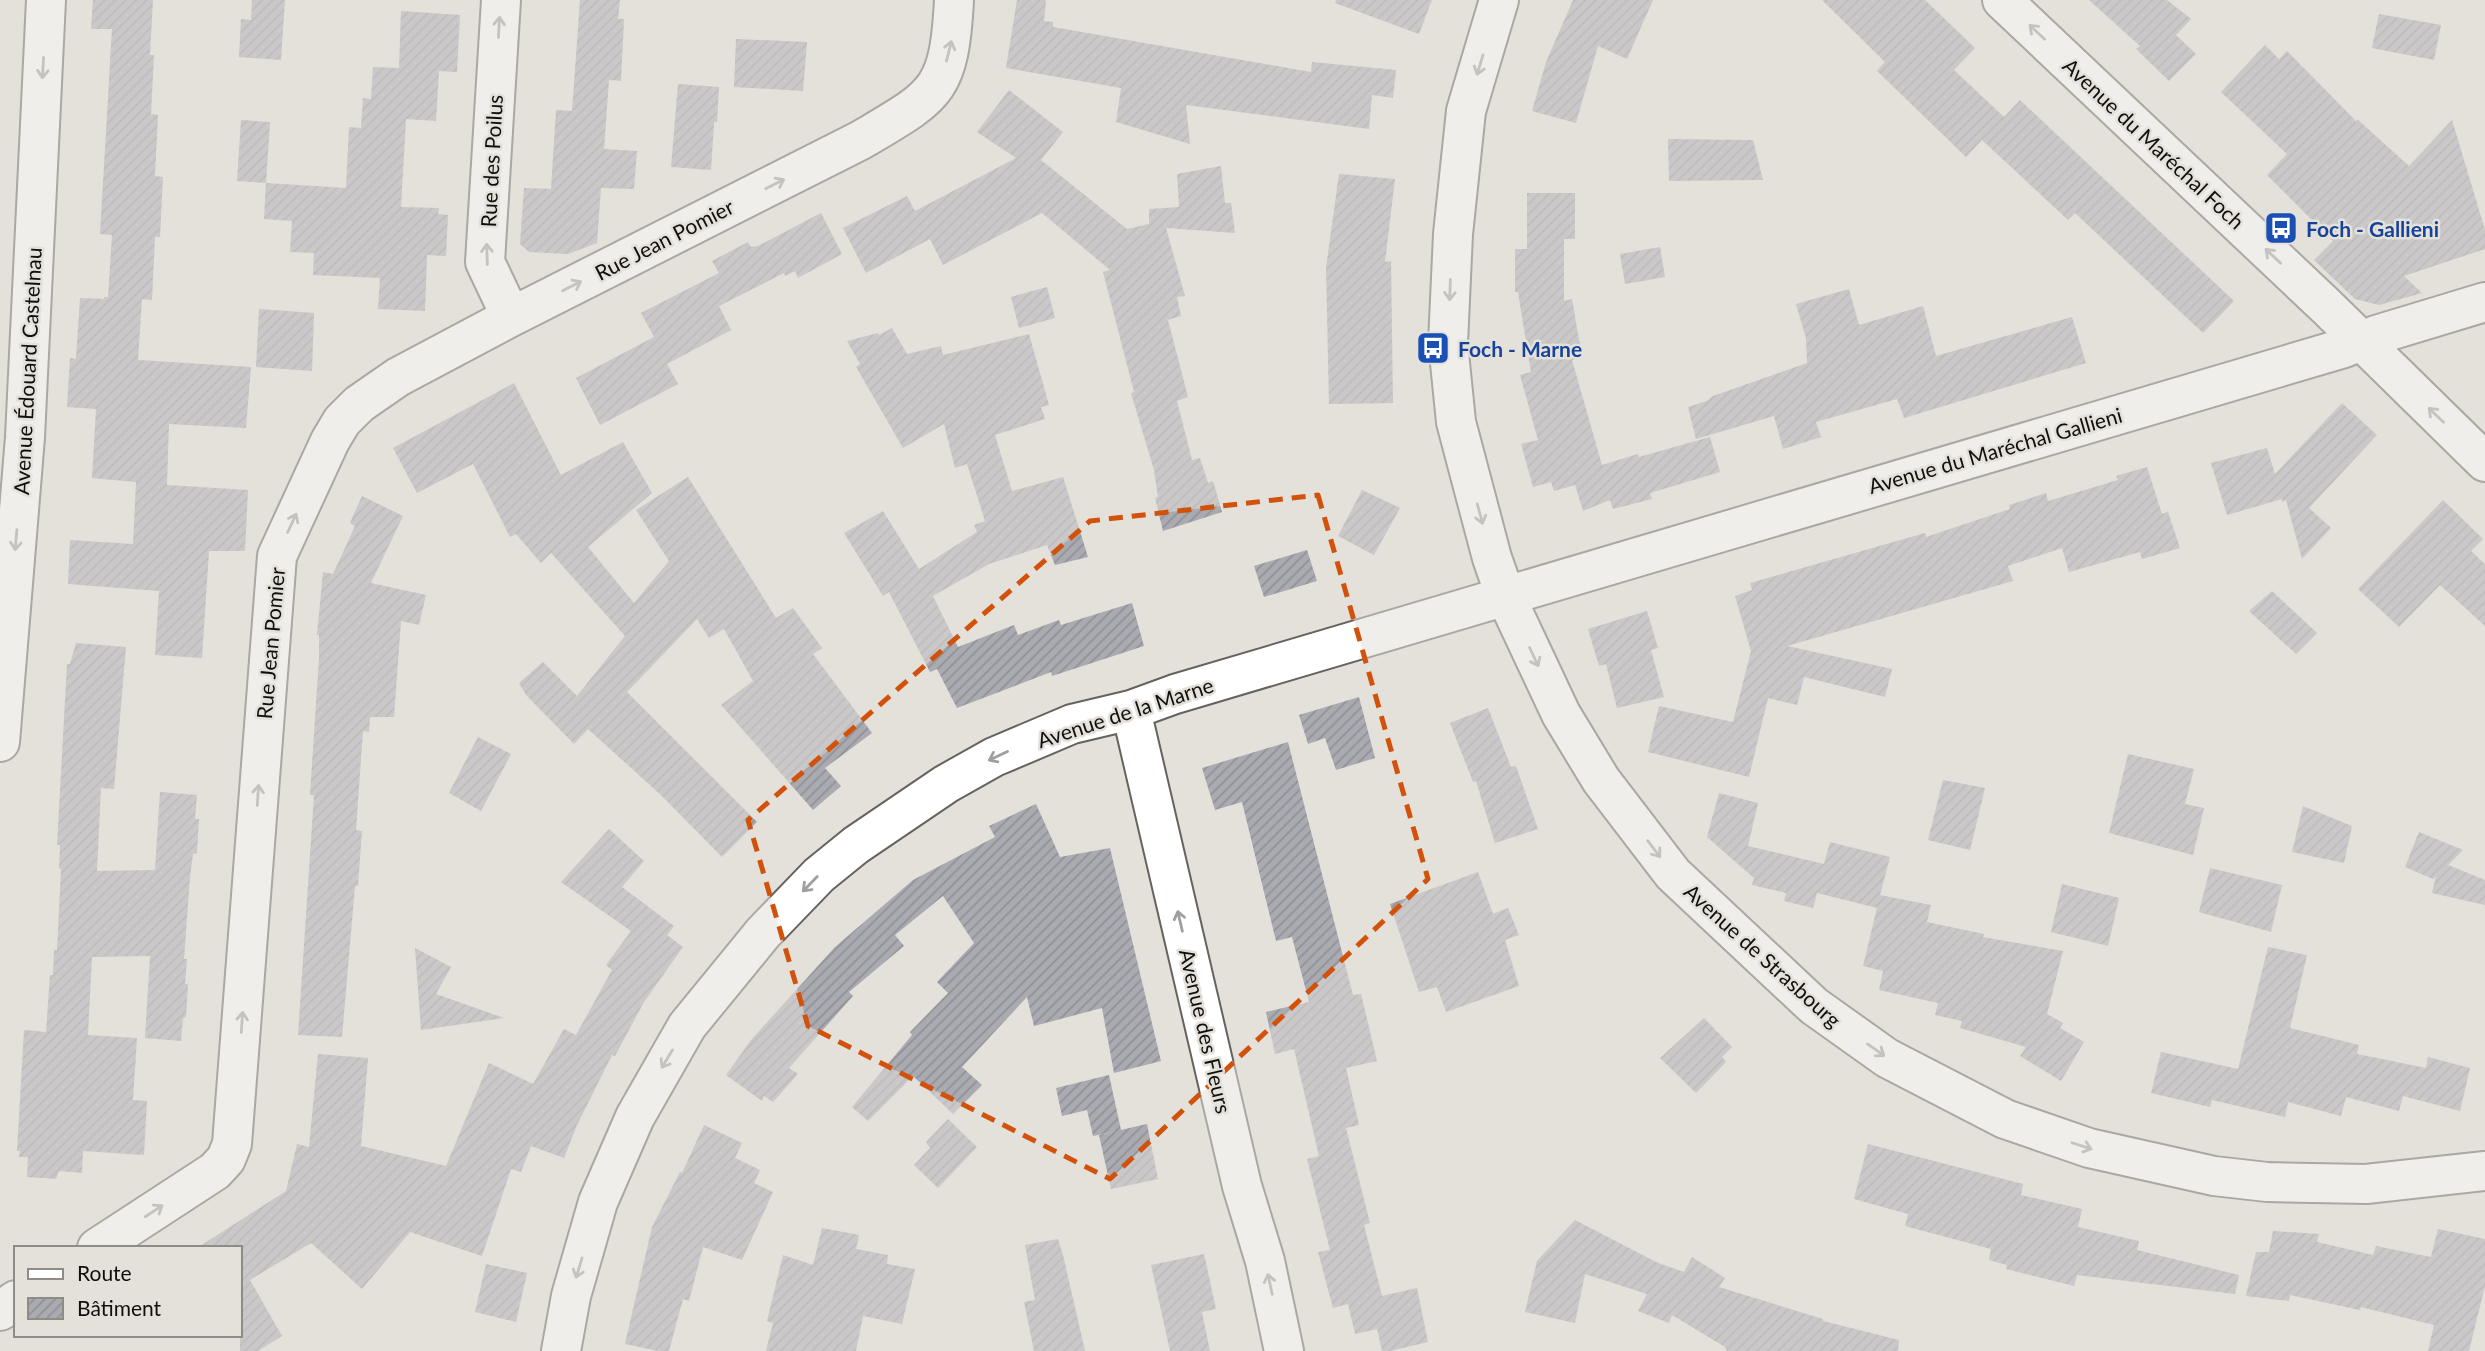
<svg xmlns="http://www.w3.org/2000/svg" width="2485" height="1351" font-family="Lato,sans-serif">
<defs>
<pattern id="building-hatch" width="6" height="6" patternUnits="userSpaceOnUse" patternTransform="scale(1.75)"><rect width="6" height="6" fill="#aaaab1"/><path d="M-1 1l2-2M0 6l6-6M5 7l2-2" fill="none" stroke="#919197"/></pattern>
</defs>
<rect width="100%" height="100%" fill="#e4e0da"/>
<path fill="url(#building-hatch)" d="M93,0H153L150,55H154L151,114L158,115L155,176L163,177L160,237H155L152,300L142,299L138,360L251,367L246,428L169,424L167,485L248,490L245,551H209L202,658L155,655L159,591L68,584L70,540L133,544L136,482L92,478L96,409L67,407L70,358L76,359L80,298L104,299V297H108L112,235L100,234L112,29H91Z
M252,0H285L281,60L239,57L241,19L251,20Z
M580,0H620L618,19H624L621,81L609,80L604,149L637,151L634,189L601,188L597,243L568,254L529,252L520,244L524,188L551,189L556,110L572,111Z
M1017,0H1046L1044,21L1053,22V27L1311,72L1312,62L1396,70L1393,98L1372,95L1369,129L1186,105L1190,144L1116,122L1121,88L1006,68Z
M1336,0H1432L1419,34L1335,3Z
M1573,0H1653L1627,59L1598,46L1576,123L1532,111L1546,62Z
M1822,0H1925L1975,48L1954,70L2004,117L2020,100L2234,301L2203,333L2075,213L2068,220L1982,140L1966,157L1877,71L1885,62Z
M2089,0H2167L2191,19L2176,35L2196,54L2169,81L2136,49L2140,46Z
M401,11L460,15L457,72L439,71L436,121L406,119L401,207L439,208L438,214L448,215L446,256L427,255L425,311L378,309L380,278L313,275L314,253L290,252L292,221L264,219L266,183L346,188L349,127L361,128L363,98L371,99L373,67L399,68Z
M2379,14L2441,25L2434,60L2372,48Z
M736,39L807,42L803,91L734,87Z
M2265,45L2279,59L2287,51L2357,122V119L2409,166L2452,120L2485,230V249L2404,276L2422,293L2379,305L2355,299L2314,260L2333,241L2267,175L2287,154L2221,92Z
M678,84L719,87L717,122H714L711,170L671,167Z
M1009,90L1063,132L1041,160L1127,229L1149,224V209L1179,207L1177,174L1221,166L1225,203H1231L1235,233L1166,228L1185,296L1177,297L1181,316L1168,320L1188,397L1177,401L1192,460L1200,458L1208,483L1213,481L1222,512L1163,531L1155,498L1158,497L1154,470L1131,393L1134,392L1103,272L1110,270L1042,213L943,265L930,239L866,273L843,228L907,196L915,211L1016,158L977,132Z
M241,120L270,122L266,183L237,181Z
M1668,139L1753,140L1763,180L1669,181Z
M1339,174L1395,179L1385,262L1391,261L1393,403L1329,404L1326,268Z
M1527,193H1575V239H1564V301L1572,299L1582,357L1572,360L1602,465L1638,454L1639,457L1710,437L1720,472L1650,493L1652,499L1613,509L1610,500L1583,511L1575,485L1554,491L1551,482L1533,487L1521,444L1538,440L1520,375L1531,372L1518,292H1515V249H1527Z
M821,213L842,254L798,278L795,271L785,276L784,273L719,306L731,330L667,364L678,384L600,425L576,378L654,337L641,313L719,273L712,261L748,242L751,247L758,246Z
M1660,247L1665,277L1625,284L1620,254Z
M1047,287L1055,318L1019,328L1011,297Z
M1849,289L1859,325L1923,306L1936,356L2072,317L2086,363L1904,418L1897,399L1816,422L1821,437L1783,449L1774,416L1696,439L1688,407L1707,401L1713,396L1807,363L1806,338L1796,304Z
M259,309L314,313L312,371L256,367Z
M892,328L907,354L941,346L943,355L1029,334L1049,405L1041,407L1045,419L995,435L1012,491L1063,477L1088,557L1055,565L1047,545L989,564L933,596L958,647L1014,625L1018,635L1059,620L1061,625L1132,603L1144,646L1052,676L1051,672L957,708L937,669L930,672L889,592L883,596L844,533L883,511L919,569L977,532L974,525L985,521L967,464L955,468L944,424L903,448L856,367L860,364L847,341L878,333L879,335Z
M514,383L561,475L623,442L652,493L588,547L634,603L669,561L636,510L688,477L776,618L793,608L822,648L813,654L872,733L825,768L841,786L813,810L721,705L753,681L724,629L709,638L697,619L627,692L757,822L722,857L662,796L588,729L574,744L526,695L519,683L543,662L577,696L625,636L551,553L541,563L516,534L510,537L473,464L417,493L393,448Z
M2342,403L2377,435L2309,508L2331,528L2302,559L2286,500L2282,502V499L2227,515L2211,463L2267,448L2275,474Z
M2147,467L2162,514L2168,512L2180,548L2142,559L2140,552L2069,572L2062,548L2008,566L2013,581L1787,646L1892,669L1885,697L1804,677L1797,705L1768,698L1749,777L1648,752L1659,706L1733,722L1751,651L1735,596L1752,590L1750,583L1925,533L1926,537L2010,509L2009,505L2046,493L2048,501L2118,480L2116,476Z
M1362,490L1400,508L1374,555L1338,536Z
M362,496L403,516L371,583L426,595L419,625L401,621L394,717H370L369,732L363,731L356,830L362,831L358,886H355L342,1037L298,1035L314,795H310L319,658V635H317L323,572L333,574L355,526L350,523Z
M2443,500L2483,539L2471,551L2485,564V626L2440,585L2399,627L2358,589Z
M1307,550L1317,581L1264,597L1254,566Z
M2272,591L2317,633L2296,654L2249,611Z
M1647,611L1658,648L1651,650L1664,697L1617,708L1606,664L1599,666L1588,629Z
M76,643L126,647L114,789L101,788L97,871L155,870L160,792L197,795L195,819H199L197,853L193,854L190,877L184,959H187L185,984H188L186,1017L183,1018L181,1041L145,1038L150,956L92,957L88,1035L137,1038L133,1100L147,1101L144,1155L83,1151L82,1173L59,1171L56,1179L27,1177L28,1157H19L20,1151H17L24,1030L46,1032L50,975H53L54,950H57L61,869L59,868L60,845H57L67,664H70Z
M1359,697L1375,758L1336,770L1325,738L1308,744L1299,715Z
M1488,708L1511,767L1516,766L1538,829L1495,843L1476,781L1473,782L1450,723Z
M478,737L511,754L481,811L449,793Z
M1288,742L1353,995L1361,994L1377,1061L1346,1068L1359,1125L1346,1128L1370,1223L1364,1225L1382,1296L1417,1288L1428,1342L1390,1351H1382L1377,1329L1355,1334L1348,1304L1333,1308L1318,1252L1330,1250L1307,1159L1319,1156L1294,1049L1275,1054L1266,1012L1309,1002L1292,937L1276,941L1242,802L1215,810L1202,768Z
M2128,754L2194,769L2185,804L2204,808L2193,855L2109,833Z
M1943,780L1985,788L1970,850L1928,840Z
M1719,793L1758,803L1748,846L1824,864L1830,842L1890,857L1880,895L1931,905L1927,922L1984,934L1983,937L2063,951L2047,1014L2063,1023L2060,1028L2084,1042L2061,1081L2020,1056L2026,1047L1960,1028L1962,1021L1935,1015L1938,1003L1879,990L1883,971L1863,966L1877,908L1817,893L1813,908L1784,901L1786,893L1752,885L1754,878L1707,837Z
M1036,804L1060,857L1110,848L1161,1061L1114,1073L1102,1008L1034,1026L1027,997L962,1067L982,1085L953,1114L913,1076L868,1121L852,1107L912,1035L910,1032L948,993L937,982L974,943L943,896L895,935L904,946L849,992L853,996L789,1068L798,1074L773,1102L764,1096L762,1101L726,1075L751,1040L835,947L913,880L995,837L989,826Z
M2303,806L2352,826L2344,863L2292,852Z
M609,829L644,861L622,887L674,926L667,935L683,947L644,1002L615,1056L612,1055L577,1125L564,1158L531,1146L521,1172L511,1169L482,1256L410,1232L362,1289L311,1243L250,1280L282,1336L258,1351H240V1248H197L286,1191L297,1144L309,1147L318,1054L368,1058L361,1146L446,1166L489,1063L533,1084L564,1029L576,1035L612,970L606,965L631,931L561,882Z
M2419,832L2463,850L2448,865L2485,880V905L2432,893L2436,876L2433,879L2405,867Z
M2210,868L2282,885L2271,932L2199,912Z
M1478,872L1493,914L1508,908L1519,935L1505,940L1519,986L1446,1012L1437,987L1419,992L1390,904Z
M2062,884L2119,898L2108,946L2051,932Z
M2268,947L2307,955L2290,1028L2359,1045L2357,1054L2426,1068L2428,1057L2470,1068L2460,1111L2403,1096L2399,1111L2346,1097L2341,1116L2288,1102L2285,1117L2212,1100L2210,1107L2151,1093L2161,1052L2238,1069Z
M415,948L451,967L436,994L504,1018L421,1030Z
M1704,1018L1732,1047L1722,1057L1726,1062L1696,1093L1660,1058Z
M1109,1075L1121,1130L1093,1136L1087,1110L1062,1116L1056,1088Z
M948,1119L977,1147L938,1188L914,1165L930,1148L926,1142Z
M1147,1124L1158,1179L1111,1189L1099,1135Z
M704,1125L742,1143L735,1158L760,1170L754,1183L773,1192L742,1260L703,1247L689,1301L683,1299L669,1351H658L625,1344L652,1227L680,1172L682,1173Z
M1868,1144L2023,1184L2021,1195L2082,1209L2078,1227L2139,1241L2137,1250L2239,1275L2235,1294L2077,1275L2074,1286L2006,1269L2007,1265L1989,1260L1991,1249L1905,1226L1908,1214L1854,1199Z
M1575,1220L1658,1263L1684,1272L1692,1257L1725,1278L1719,1287L1823,1319V1321L1899,1340L1898,1351H1727L1725,1347L1672,1315L1669,1323L1638,1311L1647,1294L1585,1274L1575,1323L1525,1312L1537,1261Z
M822,1228L859,1235L856,1249L888,1255L887,1264L915,1269L902,1324L863,1316L856,1351H766L773,1323L767,1321L783,1255L813,1265Z
M2438,1229L2485,1239V1286L2469,1351H2428L2434,1325L2361,1307L2360,1310L2290,1295L2289,1301L2246,1296L2256,1252H2269L2273,1231L2319,1234L2317,1242L2373,1255L2376,1246L2431,1257Z
M1058,1239L1063,1255L1085,1351H1034L1024,1302L1035,1300L1025,1245Z
M1204,1254L1216,1309L1202,1312L1210,1351H1170L1151,1265Z
M486,1264L527,1273L516,1322L475,1312Z"/>
<g fill="none" stroke-linecap="round" stroke-linejoin="round">
<defs>
<path id="minor" d="M501,0L485,262L511,317
M1499,0L1466,111L1453,234L1448,343L1456,422L1492,558L1505,595L1561,714L1601,780L1673,874L1814,1006L1887,1058L2005,1119L2089,1148L2214,1176L2267,1182L2366,1184L2485,1171
M2002,0L2327,307L2485,462
M1131,710L1242,1186L1265,1261L1284,1351
M0,742L25,437L46,0
M97,1248L215,1171L226,1159L232,1144L277,556L330,441L342,421L359,404L398,377L511,317L861,140C937,95 949,92 954,0
M0,1311L16,1300
M561,1351L571,1296L598,1202L635,1117L687,1026L763,933L819,875L856,845L946,784L994,757L1072,724L1131,710L1175,694L2344,348L2376,335L2485,302"/>
</defs>
<use href="#minor" stroke="#66635e" stroke-width="42"/>
<use href="#minor" stroke="#fff" stroke-width="38"/>
</g>
<defs><path id="oneway-shaft" d="M-6 0H5M1.5-3L5.5 0L1.5 3" fill="none" stroke-width="1.6" stroke-linecap="round" stroke-linejoin="round" transform="scale(1.75)"/></defs>
<g stroke="#9f9f9e">
<use href="#oneway-shaft" transform="translate(499 27) rotate(-87)"/>
<use href="#oneway-shaft" transform="translate(2037 32) rotate(-137)"/>
<use href="#oneway-shaft" transform="translate(949 51) rotate(-76)"/>
<use href="#oneway-shaft" transform="translate(1480 65) rotate(107)"/>
<use href="#oneway-shaft" transform="translate(43 68) rotate(93)"/>
<use href="#oneway-shaft" transform="translate(775 184) rotate(-27)"/>
<use href="#oneway-shaft" transform="translate(487 254) rotate(-92)"/>
<use href="#oneway-shaft" transform="translate(2273 256) rotate(-137)"/>
<use href="#oneway-shaft" transform="translate(572 286) rotate(-27)"/>
<use href="#oneway-shaft" transform="translate(1450 290) rotate(92)"/>
<use href="#oneway-shaft" transform="translate(2436 415) rotate(-136)"/>
<use href="#oneway-shaft" transform="translate(1480 514) rotate(75)"/>
<use href="#oneway-shaft" transform="translate(292 523) rotate(-65)"/>
<use href="#oneway-shaft" transform="translate(16 540) rotate(95)"/>
<use href="#oneway-shaft" transform="translate(1534 657) rotate(65)"/>
<use href="#oneway-shaft" transform="translate(998 756) rotate(155)"/>
<use href="#oneway-shaft" transform="translate(258 795) rotate(-86)"/>
<use href="#oneway-shaft" transform="translate(1654 849) rotate(53)"/>
<use href="#oneway-shaft" transform="translate(810 884) rotate(134)"/>
<use href="#oneway-shaft" transform="translate(1180 921) rotate(-103)"/>
<use href="#oneway-shaft" transform="translate(242 1022) rotate(-86)"/>
<use href="#oneway-shaft" transform="translate(1876 1050) rotate(35)"/>
<use href="#oneway-shaft" transform="translate(667 1059) rotate(121)"/>
<use href="#oneway-shaft" transform="translate(2082 1146) rotate(18)"/>
<use href="#oneway-shaft" transform="translate(154 1211) rotate(-33)"/>
<use href="#oneway-shaft" transform="translate(579 1268) rotate(107)"/>
<use href="#oneway-shaft" transform="translate(1270 1284) rotate(-102)"/>
</g>
<path d="M0 0H2485V1351H0ZM1318,495L1428,879L1110,1179L808,1026L748,820L1090,521Z" fill="#e4e0da" fill-opacity=".55" fill-rule="evenodd"/>
<path fill="none" stroke="#d2520c" stroke-width="5" stroke-dasharray="14 9" stroke-linejoin="round" d="M1318,495L1428,879L1110,1179L808,1026L748,820L1090,521Z"/>
<defs>
<symbol id="bus-square" viewBox="-11 -11 22 22"><rect x="-9" y="-9" width="18" height="18" rx="4" fill="#1a4fb4" stroke="#e4e0da"/><path d="M-5-6H5V4H4V6H2V4H-2V6H-4V4H-5ZM-3.5-4V0h7V-4ZM-3.5 1.2v1.5H-2V1.2ZM2 1.2v1.5H3.5V1.2Z" fill="#fff"/></symbol>
</defs>
<g fill-rule="evenodd">
<use href="#bus-square" x="2262" y="209" width="38" height="38"/>
<use href="#bus-square" x="1414" y="329" width="38" height="38"/>
</g>
<g text-anchor="middle" dominant-baseline="central" stroke-width="5" stroke-linejoin="round" paint-order="stroke">
<g font-size="21" fill="#100f0d" stroke="#e4e0da">
<text transform="translate(2154 143) rotate(43)">Avenue du Maréchal Foch</text>
<text transform="translate(491 161) rotate(-87)">Rue des Poilus</text>
<text transform="translate(664 239) rotate(-27)">Rue Jean Pomier</text>
<text transform="translate(27 371) rotate(-87)">Avenue Édouard Castelnau</text>
<text transform="translate(1995 450) rotate(-16)">Avenue du Maréchal Gallieni</text>
<text transform="translate(270 643) rotate(-85)">Rue Jean Pomier</text>
<text transform="translate(1125 712) rotate(-18)">Avenue de la Marne</text>
<text transform="translate(1763 955) rotate(42)">Avenue de Strasbourg</text>
<text transform="translate(1206 1031) rotate(77)">Avenue des Fleurs</text>
</g>
<g font-size="21" font-weight="bold" fill="#164399" stroke="#e4e0da" text-anchor="start">
<text x="2306" y="228">Foch - Gallieni</text>
<text x="1458" y="348">Foch - Marne</text>
</g>
</g>
<rect x="14" y="1246" width="228" height="91" fill="#e4e0da" stroke="#8f8c88" stroke-width="2"/>
<rect x="28" y="1269" width="35" height="10" fill="#ffffff" stroke="#8f8c88" stroke-width="2"/>
<text x="77" y="1281" font-size="21" fill="#100f0d">Route</text>
<rect x="28" y="1298" width="35" height="21" fill="url(#building-hatch)" stroke="#8f8c88" stroke-width="2"/>
<text x="77" y="1316" font-size="21" fill="#100f0d">Bâtiment</text>
</svg>
